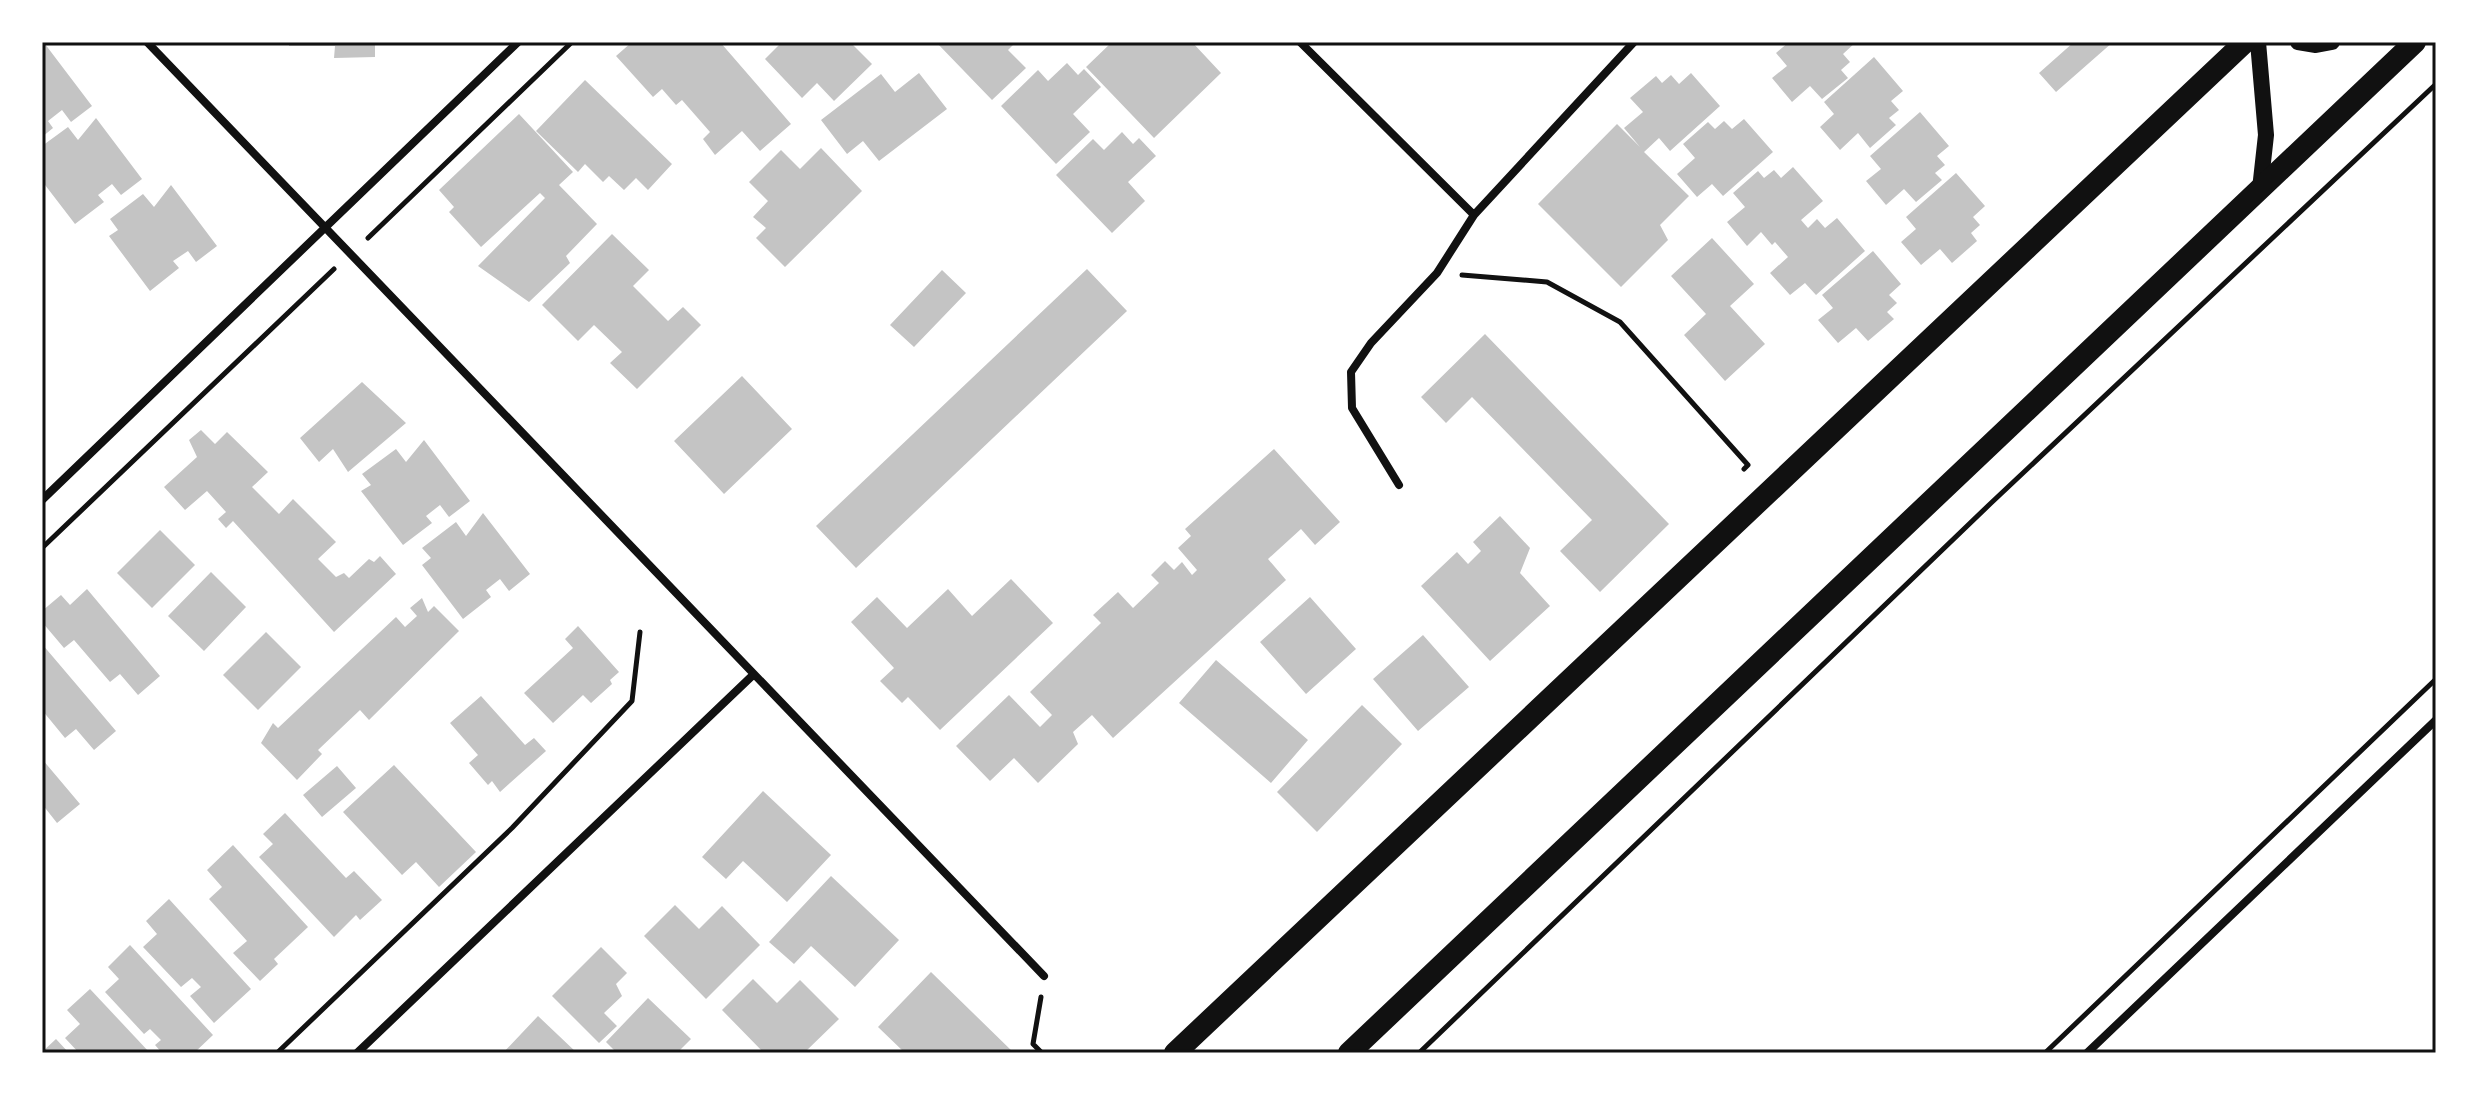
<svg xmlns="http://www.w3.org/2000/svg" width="2478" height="1095" font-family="'PT Sans',sans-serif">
<rect width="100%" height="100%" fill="#fff"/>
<path fill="#c4c4c4" d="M289,42H375V57L334,58L335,46H289Z
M632,42H720L791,124L760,151L742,131L715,155L703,139L710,132L682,100L676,105L662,89L653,97L616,56Z
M782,42H850L872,64L834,101L817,83L802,98L765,59Z
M936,42H1016L1008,50L1026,68L992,100Z
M1112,42H1192L1221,73L1154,138L1086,67Z
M1789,42H1856L1843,54L1850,62L1841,70L1848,78L1822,99L1810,86L1792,102L1772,78L1787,66L1776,53Z
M2074,42H2113L2056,92L2039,73Z
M45,44L92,106L71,122L62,110L48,121L53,128L42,137V48Z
M1874,57L1903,91L1891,101L1899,110L1889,118L1896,125L1870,148L1858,133L1840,150L1820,127L1834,114L1824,102Z
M1067,63L1078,75L1084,69L1101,87L1073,114L1090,132L1056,164L1001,106L1038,70L1048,81Z
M919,73L947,109L879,161L863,141L847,154L821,120L881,74L895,92Z
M1691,73L1720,106L1670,151L1659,138L1644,152L1689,196L1660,225L1668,240L1621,287L1538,204L1617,124L1640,147L1624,128L1643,112L1630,98L1656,76L1662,83L1671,75L1679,84Z
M585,80L672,164L648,190L636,178L624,190L609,176L603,182L585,164L578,172L536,131Z
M1920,112L1949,146L1937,156L1945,165L1935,173L1942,180L1916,202L1904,189L1886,205L1866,181L1881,169L1870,156Z
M519,114L573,172L559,185L597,224L566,256L570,263L529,302L478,266L545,198L540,193L481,247L449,212L454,207L439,190Z
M96,118L142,179L121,195L112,184L98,195L104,202L75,224L42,181V146L68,127L78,140Z
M1744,119L1773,152L1723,196L1712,184L1697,197L1677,174L1695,158L1683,144L1708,122L1715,129L1724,121L1732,129Z
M1122,132L1133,144L1139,138L1156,156L1128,182L1145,201L1112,233L1056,175L1093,139L1104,150Z
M821,148L862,191L785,267L756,238L766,228L753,217L768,201L749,182L781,150L800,169Z
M1793,167L1823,201L1801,220L1808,228L1817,219L1825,228L1837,218L1865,251L1816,295L1805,283L1790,295L1770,273L1788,257L1775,242L1772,245L1761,232L1747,246L1727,222L1745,207L1733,193L1758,171L1764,178L1774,170L1781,178Z
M1956,173L1985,206L1973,217L1980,225L1971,233L1977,241L1952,263L1940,249L1921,265L1901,242L1916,229L1906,217Z
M171,185L217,246L196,262L188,251L173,261L179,268L150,291L109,236L118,230L110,219L143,194L154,207Z
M612,234L649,270L633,286L668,321L683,307L701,325L637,389L610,363L622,352L594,325L578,341L542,305Z
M1712,238L1754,284L1730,306L1765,344L1725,381L1684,335L1706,314L1671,276Z
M1873,251L1901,284L1889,295L1897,303L1887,312L1894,319L1868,341L1856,328L1838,343L1818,320L1833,308L1822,295Z
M1087,269L1127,311L856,568L816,526Z
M942,270L966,293L914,347L890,325Z
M1485,334L1669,524L1600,592L1560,551L1592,520L1472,397L1446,423L1421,397Z
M742,376L792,429L724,494L674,441Z
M362,382L406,423L348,472L333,449L319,462L300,438Z
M201,430L215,444L227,432L268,472L252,487L279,514L293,499L336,542L318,559L336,577L344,573L349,578L369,559L374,562L380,556L396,574L334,632L233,521L226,528L218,519L226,512L207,491L185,510L164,487L197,457L189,440Z
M424,440L470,501L449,517L440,505L426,516L432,523L403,545L361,491L371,485L362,474L396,449L406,462Z
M1274,449L1340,522L1315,545L1301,529L1268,559L1286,580L1113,738L1092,715L1073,732L1078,744L1038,783L1014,758L990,781L956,746L1009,695L1040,727L1052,715L1030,692L1101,623L1093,615L1118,592L1133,608L1159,583L1151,575L1165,561L1174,570L1182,562L1192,575L1197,570L1178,548L1191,536L1185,529Z
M483,513L530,574L509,591L500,579L486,590L491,597L463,619L422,565L431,558L422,548L456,522L466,536Z
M1500,516L1530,548L1520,573L1550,606L1490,661L1421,586L1457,552L1468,564L1481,551L1473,542Z
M160,530L195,565L152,608L117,573Z
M211,572L246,607L204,651L168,616Z
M1011,579L1053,623L940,730L908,697L902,703L880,681L894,668L851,622L877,597L907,628L948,589L972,616Z
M87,589L160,676L138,695L120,674L110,682L74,640L64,648L42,622V611L61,595L70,605Z
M1310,597L1356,649L1306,694L1260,642Z
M422,598L428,612L434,606L459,631L369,720L360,710L318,750L322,754L297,780L261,743L273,723L278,728L396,617L405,627L417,616L410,608Z
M578,626L619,672L610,680L612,684L591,703L583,695L553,723L524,693L573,648L565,639Z
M266,632L301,667L258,710L223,675Z
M1423,635L1469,687L1418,731L1373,679Z
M42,644L116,731L94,750L76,729L65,738L42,710Z
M1216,660L1308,740L1271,783L1179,703Z
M481,696L525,745L534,738L546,751L500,792L492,781L488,785L469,763L478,755L450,723Z
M1362,705L1402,744L1317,832L1277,792Z
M42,759L80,804L57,823L42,804Z
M394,765L476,852L439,887L416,862L402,875L343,812Z
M337,766L356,788L322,817L303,795Z
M763,791L831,855L787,902L743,861L726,879L702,857Z
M285,813L346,878L354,871L382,900L360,920L356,915L334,937L259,857L273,844L263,834Z
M233,845L308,927L274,959L278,964L260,981L233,953L247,941L209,899L222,887L207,870Z
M831,876L899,940L855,987L811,946L794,964L769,942Z
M169,899L251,989L214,1023L190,996L201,987L192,978L181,987L143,947L157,934L146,921Z
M675,905L699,929L722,906L760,945L706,999L644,936Z
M130,945L213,1035L194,1053H162L155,1045L161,1040L150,1029L144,1034L105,992L119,979L108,967Z
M601,947L627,973L616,984L622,996L604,1013L617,1026L599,1043L552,996Z
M931,972L1014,1053H905L878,1027Z
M753,979L777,1003L800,980L839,1019L804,1053H764L722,1010Z
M90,989L150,1053H79L65,1038L80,1024L67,1010Z
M648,998L691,1039L677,1053H617L606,1042Z
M538,1016L577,1053H503Z
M56,1039L69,1053H42V1052Z"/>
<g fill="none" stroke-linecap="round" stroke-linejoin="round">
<path stroke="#111" stroke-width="5" d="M368,238L572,42
M1462,275L1547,282L1620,322L1748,465L1744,469
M42,548L334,269
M1041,997L1033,1044L1042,1053
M277,1053L512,828L632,701L640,632
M1419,1053L1990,504L2436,84
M2045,1053L2436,679"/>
<path stroke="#111" stroke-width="8" d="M147,42L1044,976
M1300,42L1474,215
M1399,485L1352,408L1351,372L1371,343L1437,273L1474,215L1634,42
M42,500L518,42
M357,1053L753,675
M2087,1053L2436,720"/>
<path stroke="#111" stroke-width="16" d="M2258,42L2266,135L2260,189
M2298,42L2316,45L2332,42"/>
<path stroke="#111" stroke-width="22" d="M1175,1053L2245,42
M1349,1053L2415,42"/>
</g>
<rect width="2478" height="1095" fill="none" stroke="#ffffff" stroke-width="88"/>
<rect x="44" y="44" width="2390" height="1007" fill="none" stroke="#111" stroke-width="3"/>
</svg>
